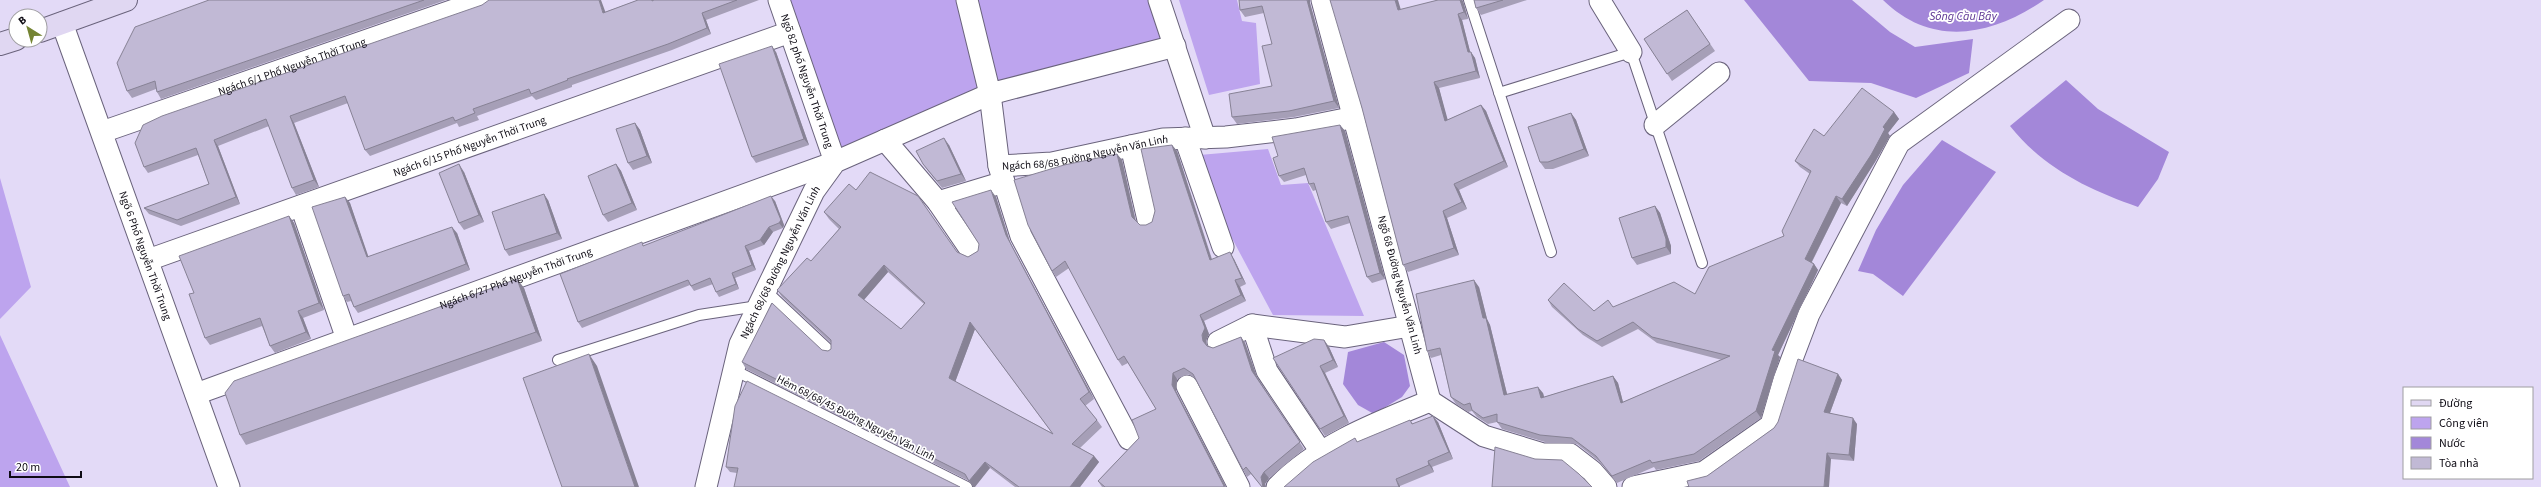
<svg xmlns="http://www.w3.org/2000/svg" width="2541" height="487" font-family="'Source Sans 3',sans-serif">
<rect width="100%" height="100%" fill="#e3daf7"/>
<path fill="#bda4ee" d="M779,0H1160L1175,46L990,94L835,162Z
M1179,0H1237L1242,21L1256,23L1260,84L1209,95Z
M1268,149L1281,185L1308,183L1364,316L1273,315L1188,156Z
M0,178L31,287L0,319Z
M0,335L70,487H0Z"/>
<path fill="#a387d9" d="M1744,0H1852L1890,32L1915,47L1973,39L1969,73L1916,98L1871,83L1809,81Z
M1883,0H2044C1992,36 1932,48 1883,0Z
M2066,80L2098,109L2169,152L2158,179L2138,207C2089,190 2043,168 2010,126Z
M1942,140L1996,172L1903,296L1873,274L1858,271L1876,230L1903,185Z
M1384,342L1404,355L1410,386L1402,397L1374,414L1358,405L1343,384L1348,352Z"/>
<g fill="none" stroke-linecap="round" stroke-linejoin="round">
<defs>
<path id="lane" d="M1469,0L1551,252
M1499,93L1631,52L1702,263
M766,291L831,352
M558,360L699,315L758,306
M734,370L967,487"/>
<g id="street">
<path d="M967,0L990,94L1175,46"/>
<path d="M1159,0L1205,138"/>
<path d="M1600,1L1631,52"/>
<path id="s1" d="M62,23L229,487"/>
<path d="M1655,125L1719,73"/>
<path id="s2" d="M102,132L483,0"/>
<path d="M1185,138L1223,247"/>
<path d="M885,140L938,202L972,252"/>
<path d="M1131,146L1148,220"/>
<path d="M999,166L1021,236L1129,439"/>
<path d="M938,202L1004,182"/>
<path d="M301,206L347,339"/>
<path id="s3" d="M148,260L790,32"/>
<path d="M1252,325L1267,371L1321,452"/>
<path d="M1218,342L1252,325L1345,337L1410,326"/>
<path d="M1187,386L1239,487"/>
<path id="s4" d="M196,394L835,162L779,0"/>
<path d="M1430,401L1484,436L1543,454H1570L1592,471L1606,487"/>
<path id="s5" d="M706,487L740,344L814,191L835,162L990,94L999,166L1052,163L1163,139L1226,137L1296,129L1355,117"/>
<path d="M1277,487C1318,445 1376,423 1430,401L1322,0"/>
<path d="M1633,487L1704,472L1771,425L1784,380L1809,314L1899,143L2069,20"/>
</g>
<path id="secondary" d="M40,31L126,0
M0,44L16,39"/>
</defs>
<use href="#lane" stroke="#6a637c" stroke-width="12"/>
<use href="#street" stroke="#6a637c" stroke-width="23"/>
<use href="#secondary" stroke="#6a637c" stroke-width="24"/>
<use href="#lane" stroke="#fff" stroke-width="10"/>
<use href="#street" stroke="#fff" stroke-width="21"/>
<use href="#secondary" stroke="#e0d7f2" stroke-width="22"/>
</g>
<path fill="#a69fb7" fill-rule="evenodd" d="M209,0H446L161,99L157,92L156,89L132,98L127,91Z
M638,0H759L706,20L711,34L672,50L572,85V87L536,100L532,96L477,116L479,120L459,127L457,123L370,156L365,150L348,103L294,123L319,187L296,195L292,188L269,126L218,146L240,204L181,226L149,214L144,208L209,184L198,155L148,173L144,167L482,5L605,12Z
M1239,0L1310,3L1339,108L1294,117L1237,124L1232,117L1272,86V44L1264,13L1245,17L1240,10Z
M1438,0H1462L1463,1L1468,19L1462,20L1470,52L1475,58L1480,78L1439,88L1447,120L1481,105L1486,111L1508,167L1459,190L1467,209L1447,218L1459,255L1408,272L1403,265L1362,108L1401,10Z
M1474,0H1527L1481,15L1476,8Z
M1687,10L1715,51L1672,81L1644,39Z
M776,52L809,145L756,163L752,157Z
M1894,112L1899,119L1888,133L1890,136L1875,162L1847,206L1841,203L1812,262L1814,264L1818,270L1778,355L1780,357L1761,418L1699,461L1656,470L1654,467L1617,483L1601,463L1577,444L1545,442L1502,429L1497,422L1488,424L1477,417L1472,411L1468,412L1456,404L1451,397L1441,355L1431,358L1427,351L1479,287L1487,319L1490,325L1507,394L1543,393L1544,397L1613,376L1618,383L1623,402L1722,360L1657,343L1638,329L1602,347L1583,335L1552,307L1548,300L1594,311L1613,307L1695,294L1784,236L1810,174L1800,167L1795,161L1824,136Z
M1571,113L1576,120L1589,156L1553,169H1545L1540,162Z
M635,123L640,130L652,163L633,170L628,163Z
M1340,125L1345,131L1385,279L1372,283L1367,277L1350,223L1331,229L1326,222L1316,190L1313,191L1309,184L1306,175L1284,182L1279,176L1278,156Z
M949,145L966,181L942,188L928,171L923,164Z
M1172,145L1177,151L1212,259H1234L1246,284L1240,287L1246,301L1204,321L1209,334L1206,341L1207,345L1213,348L1241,337L1245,343L1257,377L1304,449L1269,478L1265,484L1266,487H1262L1251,474L1247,477L1243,470L1196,379L1188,374L1177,379L1176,391L1226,487H1102L1098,481L1139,438L1156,409L1128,363L1122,366L1118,360L1069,268L1056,277L1052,271L1117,154L1122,160L1136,221L1140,225H1146L1152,222Z
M616,164L621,171L637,210L608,222L603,215Z
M464,172L484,222L464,230L459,223Z
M856,190L957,252L968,257L978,251L996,197L1010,242L1094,399L1085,406L1097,420L1102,427L1080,448L1094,456L1099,462L1080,487H1015L990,468L969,481L746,369L742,362L822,350L828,351L831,349V343L782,297L777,290L811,261L839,229L829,219L824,212ZM888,272L924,304L901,329L864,300ZM975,329L1052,433L955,382Z
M345,197L350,203L368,257L457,233L470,270L358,313L354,307L351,301L347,302L343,296Z
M548,200L562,239L509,256L505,250Z
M775,201L784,225L783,228L773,232L764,245L749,251L756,270L735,278L739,289L719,297L716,292L713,284L694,291L690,285L582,328L578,322L645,246Z
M1655,206L1660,213L1671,246V254L1637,265L1632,258Z
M289,216L294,223L324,310L303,318L311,339L275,353L270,346L262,326L210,345L205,338L194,293Z
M517,279L524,288L542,341L246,445L240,435Z
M1324,340L1329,347L1338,367L1325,373L1349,423L1325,436L1273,358Z
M1838,374L1842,380L1830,413L1857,424L1854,461L1831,459L1707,476L1774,428Z
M1410,420L1413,424L1438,422L1453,459L1432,467L1434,472L1400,486L1284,487L1355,438L1357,442Z
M726,467L960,487L737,473L730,472Z"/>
<path fill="#878295" d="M599,0H601L608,19L603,13Z
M1307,0H1310V3L1339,108L1334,101Z
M1395,0H1398L1403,17L1398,10Z
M1460,0H1462L1463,1L1468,19L1464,12Z
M702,13L706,20L711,34L707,28Z
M1458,14L1462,20L1472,59L1468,52Z
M772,46L776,52L809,145L804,139Z
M1471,52L1475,58L1480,78L1476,71Z
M1434,82L1439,88L1450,128L1445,121Z
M1481,105L1486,111L1508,167L1504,161Z
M1894,112L1899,119L1888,133L1890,136L1875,162L1847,206L1842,199L1883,127Z
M1571,113L1576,120L1589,156L1584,149Z
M290,116L294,123L319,187L314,180Z
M635,123L640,130L652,163L647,156Z
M1340,125L1345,131L1385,279L1380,273Z
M944,138L949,145L966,181L961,174Z
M214,140L218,146L240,204L236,197Z
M1172,145L1177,151L1214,267L1210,260Z
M1117,154L1122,160L1136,223L1132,217Z
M459,164L464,172L484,222L479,215Z
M616,164L621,171L637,210L632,203Z
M1454,184L1459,190L1467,209L1462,202Z
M991,190L996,197L1010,242L1094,399L1089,392L1006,235Z
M544,194L548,200L562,239L557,233Z
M771,196L775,201L784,225L783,228L779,223Z
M1836,196L1841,203L1810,265L1805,259Z
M345,197L350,203L371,264L367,257Z
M1655,206L1660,213L1671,246V254L1666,247Z
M1443,211L1447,218L1459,255L1454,248Z
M289,216L294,223L324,310L319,303Z
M452,227L457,233L470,270L466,264Z
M769,227L773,232L764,245L760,240Z
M745,246L749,251L756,270L752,265Z
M1230,252L1234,259L1246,284L1242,278Z
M1814,264L1818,270L1778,355L1780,357L1761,418L1756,411L1772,350Z
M884,265L888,272L862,302L858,295Z
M732,273L735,278L739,289L736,284Z
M517,279L524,288L542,341L536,332Z
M1235,280L1240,287L1246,301L1241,295Z
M1474,280L1479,287L1487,319L1490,325L1509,402L1504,395L1483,318Z
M298,311L303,318L311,339L306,332Z
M1200,315L1204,321L1209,334L1206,341L1207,347L1203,341Z
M970,322L975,329L954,385L949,378Z
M1241,337L1245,343L1257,377L1304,449L1252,371Z
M1324,340L1329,347L1338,367L1333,360Z
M589,354L597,366L639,487H635Z
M1320,366L1325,373L1349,423L1344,416Z
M1173,373L1177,379L1176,391L1226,487L1224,486L1172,385Z
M1838,374L1842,380L1828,418L1824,412Z
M1613,376L1618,383L1625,410L1621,403Z
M1538,387L1543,393L1546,405L1541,398Z
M1433,416L1438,422L1453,459L1449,452Z
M1853,418L1857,424L1854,461L1849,455Z
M1827,453L1831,459L1829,487H1824Z
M1094,456L1099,462L1080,487H1070Z
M1428,461L1432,467L1434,472L1429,465Z
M985,462L990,468L975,487H973L969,481Z
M1264,472L1269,478L1265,484L1266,487H1263L1261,477Z
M1396,479L1400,486V487H1399Z"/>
<path fill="#c1b9d5" stroke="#878295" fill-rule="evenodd" d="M209,0H424L157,92L155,81L127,91L117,63L135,27Z
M489,0H599L603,13L638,0H652V1L654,0H737L702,13L707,28L668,44L567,79L568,80L531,94L529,89L473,109L475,113L455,121L453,117L365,150L345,96L290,116L314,180L292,188L266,119L214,140L236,197L177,220L144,208L209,184L196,148L144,167L135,143L143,125L162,116L482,5Z
M1239,0H1307L1334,101L1289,111L1232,117L1229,94L1272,86L1262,46L1272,44L1262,6L1240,10Z
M1330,0H1395L1398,10L1438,0H1460L1464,12L1458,14L1468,52H1471L1476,71L1434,82L1445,121L1481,105L1504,161L1454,184L1462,202L1443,211L1454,248L1403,265L1362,108Z
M1474,0H1503L1476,8Z
M1687,10L1710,44L1667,74L1644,39Z
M772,46L804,139L752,157L719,64Z
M1862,88L1894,112L1883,127L1885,129L1871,155L1842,199L1836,196L1805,259L1814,264L1772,350L1775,351L1756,411L1694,454L1652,463L1650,460L1612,476L1596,456L1572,438L1540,435L1497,422V414L1483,418L1472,410L1470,403L1464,405L1451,397L1440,348L1427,351L1416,294L1474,280L1483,318H1486L1504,395L1538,387L1541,398L1613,376L1621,403L1730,356L1652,337L1633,322L1597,341L1578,329L1548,300L1564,283L1594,311L1608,300L1613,307L1674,282L1695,294L1709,267L1784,236L1782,231L1811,171L1795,161L1814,129L1824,136Z
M1571,113L1584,149L1548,162H1540L1528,127Z
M635,123L647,156L628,163L616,129Z
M1340,125L1380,273L1367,277L1348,216L1326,222L1314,183L1309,184L1304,168L1279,176L1273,158L1278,156L1272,137Z
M944,138L961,174L937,181L923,164L916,151Z
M1172,145L1210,260L1230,252L1242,278L1235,280L1241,295L1200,315L1205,328L1202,335L1203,341L1207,346L1213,348L1241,337L1252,371L1300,442L1264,472L1261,477L1263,487H1262L1246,467L1243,470L1193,374L1184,368L1173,373L1172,385L1224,486V487H1105L1098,481L1139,438L1132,420L1156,409L1124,356L1118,360L1065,261L1052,271L1028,225L1014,180L1064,165L1117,154L1132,217L1140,225H1146L1152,222L1155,211L1141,149Z
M459,164L479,215L459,223L439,173Z
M616,164L632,203L603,215L588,176Z
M870,172L918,196L957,252L968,257L978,251L979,244L952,202L991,190L1006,235L1089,392L1080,399L1097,420L1072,444L1094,456L1070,487H1019L985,462L969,481L965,474L742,362L772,303L822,350L828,351L831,349V340L777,290L807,258L811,261L841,227L824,212L849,184L856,190ZM884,265L925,303L901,329L858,295ZM970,322L1053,434L949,378Z
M544,194L557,233L505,250L492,212Z
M771,196L781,220L779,223L769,227L760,240L745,246L752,265L732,273L736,284L716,292L710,278L691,286L688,280L578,322L560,274L642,242L643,246Z
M345,197L367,257L452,227L466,264L354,307L349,294L343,296L312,207Z
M1655,206L1666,239V247L1632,258L1619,218Z
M289,216L319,303L298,311L306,332L270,346L260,318L205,338L189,294L194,293L179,256Z
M517,279L536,332L240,435L225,393L234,381Z
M1314,339L1324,340L1333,360L1320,366L1344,416L1320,429L1273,358Z
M589,354L635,487H562L523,378Z
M1798,359L1838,374L1824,412L1853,418L1849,455L1827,453L1824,487H1689L1687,481L1707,476L1774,428L1778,422Z
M747,381L960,487H734L738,468L726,467L735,406Z
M1433,416L1449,452L1428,461L1429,465L1396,479L1399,487H1284L1313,462L1355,438L1357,442L1410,420L1412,424Z
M1495,447L1535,459L1562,460L1579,474L1592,487H1492Z"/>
<g text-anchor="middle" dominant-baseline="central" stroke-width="3.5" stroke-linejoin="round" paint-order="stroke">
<g font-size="11" fill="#0f0c15" stroke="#fff">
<text stroke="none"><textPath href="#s2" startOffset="201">Ngách 6/1 Phố Nguyễn Thời Trung</textPath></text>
<text transform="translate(807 81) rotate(71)">Ngõ 82 phố Nguyễn Thời Trung</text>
<text stroke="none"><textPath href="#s3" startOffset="341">Ngách 6/15 Phố Nguyễn Thời Trung</textPath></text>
<text stroke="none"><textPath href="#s5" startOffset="682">Ngách 68/68 Đường Nguyễn Văn Linh</textPath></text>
<text stroke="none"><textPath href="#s1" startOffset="247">Ngõ 6 Phố Nguyễn Thời Trung</textPath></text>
<text stroke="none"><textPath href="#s5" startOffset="238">Ngách 68/68 Đường Nguyễn Văn Linh</textPath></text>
<text stroke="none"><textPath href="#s4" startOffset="340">Ngách 6/27 Phố Nguyễn Thời Trung</textPath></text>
<text transform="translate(1400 285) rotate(75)">Ngõ 68 Đường Nguyễn Văn Linh</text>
<text transform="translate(856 418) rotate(27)">Hẻm 68/68/45 Đường Nguyễn Văn Linh</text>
</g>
<g font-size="12" font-style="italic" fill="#5a3191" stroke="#fff">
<text x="1963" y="16">Sông Cầu Bây</text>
</g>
</g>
<rect x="2403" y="387" width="130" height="92" fill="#ffffff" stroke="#9f9ea1"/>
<rect x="2411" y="400" width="20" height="6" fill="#e0d7f2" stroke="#9f9ea1"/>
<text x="2439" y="407" font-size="12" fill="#0f0c15">Đường</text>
<rect x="2411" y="417" width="20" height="12" fill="#bda4ee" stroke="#9f9ea1"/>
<text x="2439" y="427" font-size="12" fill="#0f0c15">Công viên</text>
<rect x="2411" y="437" width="20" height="12" fill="#a387d9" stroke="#9f9ea1"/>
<text x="2439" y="447" font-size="12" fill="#0f0c15">Nước</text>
<rect x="2411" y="457" width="20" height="12" fill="#c1b9d5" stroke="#9f9ea1"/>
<text x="2439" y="467" font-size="12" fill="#0f0c15">Tòa nhà</text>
<g transform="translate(28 28) rotate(323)"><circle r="19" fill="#ffffff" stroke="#9f9ea1"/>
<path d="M0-3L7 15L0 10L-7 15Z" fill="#748433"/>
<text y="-6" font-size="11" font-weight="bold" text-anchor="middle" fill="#0f0c15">B</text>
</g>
<path d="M10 471v6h71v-6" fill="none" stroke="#0f0c15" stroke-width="2"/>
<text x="16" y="471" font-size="12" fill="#0f0c15" stroke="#ffffff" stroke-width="3" paint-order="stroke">20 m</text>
</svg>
